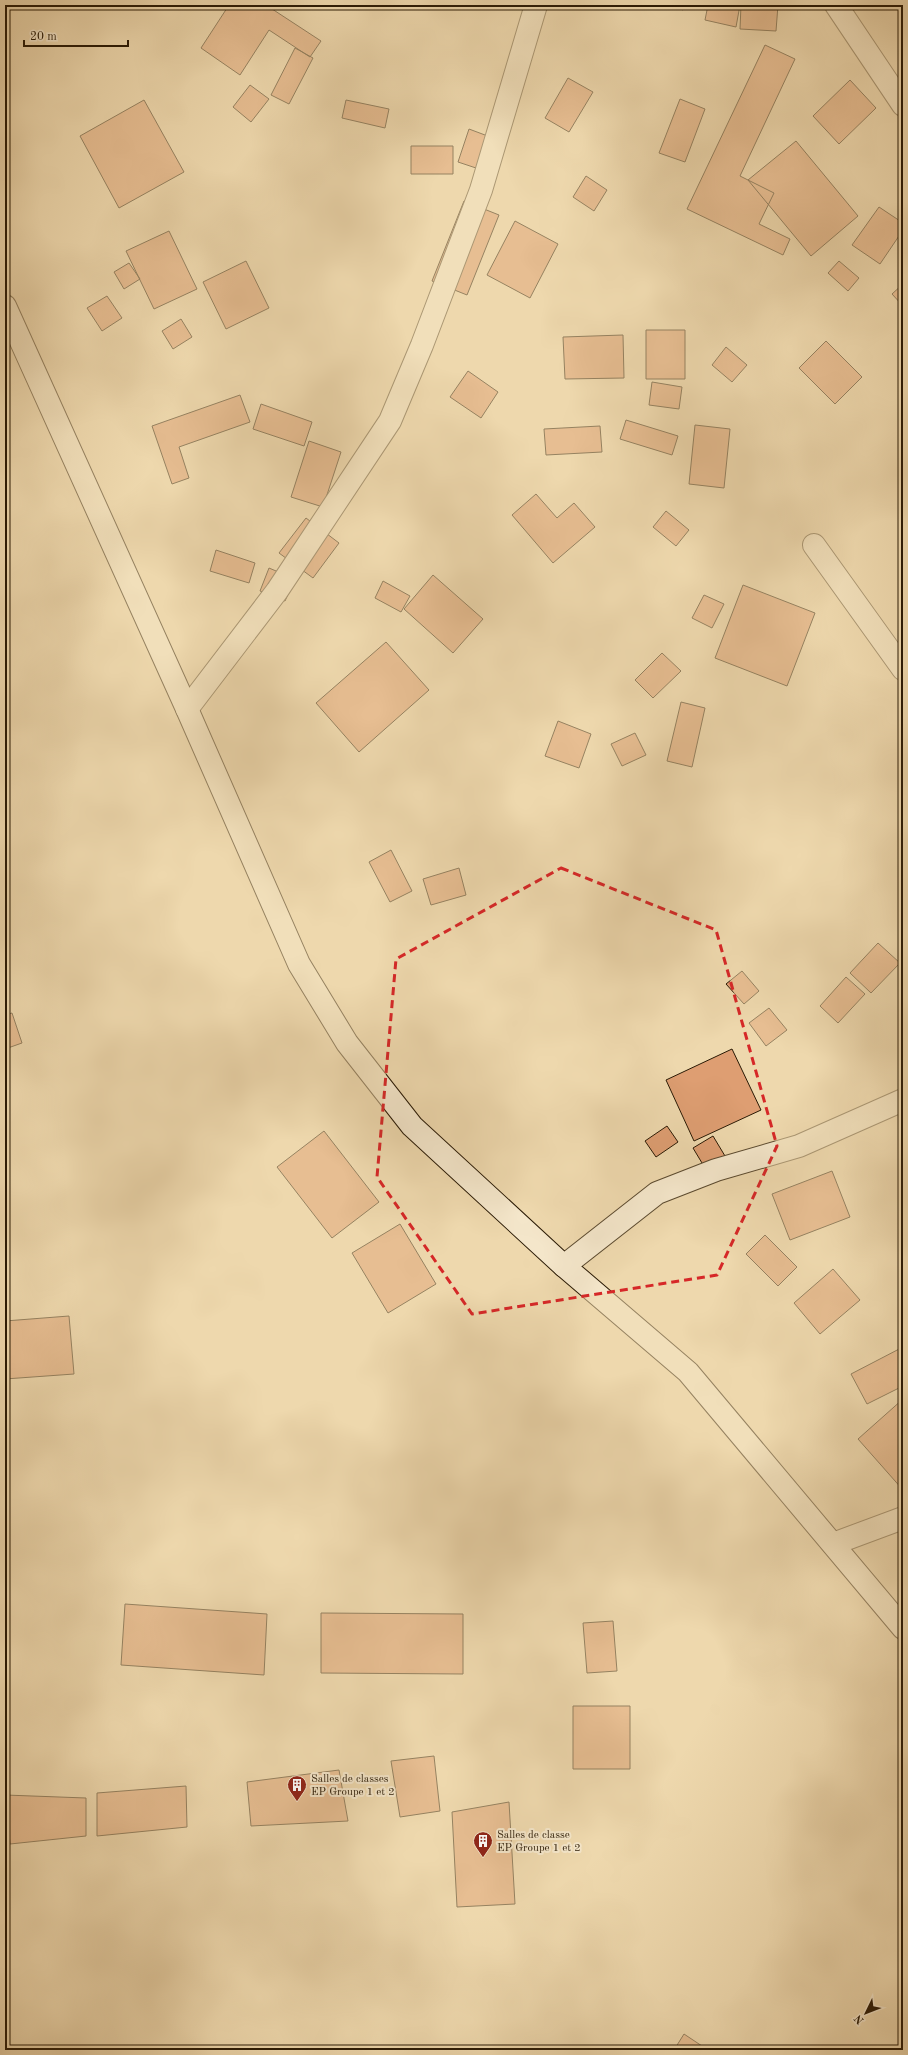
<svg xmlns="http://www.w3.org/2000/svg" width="908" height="2055" font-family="'Old Standard TT',serif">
<rect width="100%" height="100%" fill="#eed8ad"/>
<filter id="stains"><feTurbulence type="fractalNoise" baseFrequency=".005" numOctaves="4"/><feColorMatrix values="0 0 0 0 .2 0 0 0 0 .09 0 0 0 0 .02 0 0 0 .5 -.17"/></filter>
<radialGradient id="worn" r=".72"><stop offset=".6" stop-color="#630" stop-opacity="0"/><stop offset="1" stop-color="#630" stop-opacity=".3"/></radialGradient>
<path fill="#de9e72" stroke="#2a1a05" d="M229,5H266L321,41L310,57L269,30L240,75L201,48Z
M672,5H685L683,10Z
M708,5H740L736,27L705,20Z
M741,5H778L776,31L740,29Z
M765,45L795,59L740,176L774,193L759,224L790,239L783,255L687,209Z
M295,48L313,58L289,104L271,95Z
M568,78L593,92L569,132L545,118Z
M850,80L876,108L839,144L813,116Z
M250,85L269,99L251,122L233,107Z
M680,99L705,109L685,162L659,153Z
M144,100L184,172L119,208L80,136Z
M346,100L389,109L385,128L342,118Z
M469,129L493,138L482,170L458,162Z
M796,141L858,216L811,256L748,180Z
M411,146H453V174H411Z
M586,176L607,190L594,211L573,197Z
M464,201L499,215L467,295L432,281Z
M879,207L903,223V230L880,264L852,245Z
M515,221L558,244L530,298L487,275Z
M169,231L197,289L154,309L126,251Z
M246,261L269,308L226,329L203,282Z
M839,261L859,278L848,291L828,273Z
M129,263L140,279L124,289L114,272Z
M903,284V306L892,294Z
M107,296L122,318L102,331L87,308Z
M181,319L192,337L173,349L162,331Z
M646,330H685V379H646Z
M623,335L624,378L565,379L563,337Z
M826,341L862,377L835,404L799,368Z
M726,347L747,365L732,382L712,365Z
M468,371L498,392L481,418L450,397Z
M652,382L682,387L679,409L649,405Z
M240,395L250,422L179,447L189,478L172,484L152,426Z
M261,404L312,422L304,446L253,429Z
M626,420L678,436L672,455L620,439Z
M695,425L730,429L724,488L689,484Z
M600,426L602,452L546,455L544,429Z
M309,441L341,452L323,507L291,497Z
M536,494L557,518L574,503L595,527L553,563L512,515Z
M666,511L689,530L676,546L653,527Z
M306,518L339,543L313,578L279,553Z
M216,550L255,563L249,583L210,571Z
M269,568L295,579L285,601L260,591Z
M433,575L483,619L453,653L404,609Z
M383,581L410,596L401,612L375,598Z
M743,585L815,613L787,686L715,658Z
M704,595L724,604L712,628L692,618Z
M386,642L429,690L359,752L316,703Z
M662,653L681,671L653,698L635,680Z
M681,702L705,708L692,767L667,761Z
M558,721L591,734L579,768L545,756Z
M635,733L646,755L622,766L611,744Z
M391,850L412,891L390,902L369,862Z
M459,868L466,895L431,905L423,879Z
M878,943L900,963L871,993L850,973Z
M742,971L759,991L744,1004L726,984Z
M846,977L865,994L838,1023L820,1006Z
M769,1008L787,1030L766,1046L749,1023Z
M12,1013L22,1043L5,1049V1015Z
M732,1049L761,1110L694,1141L666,1080Z
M667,1126L678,1142L656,1157L645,1141Z
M324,1131L379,1202L332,1238L277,1167Z
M713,1136L725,1156L705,1168L693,1148Z
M832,1171L850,1217L790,1240L772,1194Z
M400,1224L436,1284L388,1313L352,1253Z
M765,1235L797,1267L778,1286L746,1254Z
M833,1269L860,1300L820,1334L794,1303Z
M69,1316L74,1374L5,1379V1321Z
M903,1347V1386L867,1404L851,1374Z
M903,1399V1490L858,1439Z
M125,1604L267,1614L264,1675L121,1665Z
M321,1613L463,1614V1674L321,1673Z
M613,1621L617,1671L587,1673L583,1623Z
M573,1706H630V1769H573Z
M434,1756L440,1811L400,1817L391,1761Z
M339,1770L348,1821L251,1826L247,1782Z
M186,1786L187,1827L97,1836V1793Z
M5,1795L86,1798V1836L10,1844Z
M509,1802L515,1904L457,1907L452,1812Z
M684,2034L708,2050H674Z"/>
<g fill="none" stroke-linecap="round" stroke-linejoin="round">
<defs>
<path id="street" d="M836,5L903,105
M814,545L903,669
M187,709L277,591L390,421L422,345L481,190L536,5
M564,1266L657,1193L716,1170L799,1146L903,1100
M833,1544L903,1518"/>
<path id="secondary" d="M5,306L187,709L299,964L347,1043L412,1126L564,1266L688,1372L903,1628"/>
</defs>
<use href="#street" stroke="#5b4a2f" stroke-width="24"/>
<use href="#secondary" stroke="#2a1a05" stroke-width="24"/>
<use href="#street" stroke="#f4e6ca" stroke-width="22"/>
<use href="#secondary" stroke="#f4e6ca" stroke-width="22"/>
</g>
<path d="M0 0H908V2055H0ZM561,868L716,930L777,1146L717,1275L472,1314L377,1177L396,959Z" fill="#eed8ad" fill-opacity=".55" fill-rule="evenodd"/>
<path fill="none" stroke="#d62828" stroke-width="3" stroke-dasharray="8 5" stroke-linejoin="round" d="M561,868L716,930L777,1146L717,1275L472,1314L377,1177L396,959Z"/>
<defs>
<symbol id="building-pin" viewBox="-11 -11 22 30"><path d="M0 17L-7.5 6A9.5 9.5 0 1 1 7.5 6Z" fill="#8f2418" stroke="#f4e6ca"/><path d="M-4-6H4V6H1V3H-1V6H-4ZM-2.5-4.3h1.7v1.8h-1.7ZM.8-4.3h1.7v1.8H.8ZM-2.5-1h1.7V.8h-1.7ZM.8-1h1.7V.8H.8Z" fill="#fff"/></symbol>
</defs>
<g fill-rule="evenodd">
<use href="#building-pin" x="286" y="1774" width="22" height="30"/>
<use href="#building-pin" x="472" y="1830" width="22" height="30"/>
</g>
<g text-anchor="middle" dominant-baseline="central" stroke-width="4" stroke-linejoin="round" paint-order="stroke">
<g font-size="11" fill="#2a1a05" stroke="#f4e6ca" text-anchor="start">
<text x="311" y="1779">Salles de classes<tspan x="311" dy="13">EP Groupe 1 et 2</tspan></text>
<text x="497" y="1835">Salles de classe<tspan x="497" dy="13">EP Groupe 1 et 2</tspan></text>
</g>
</g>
<rect width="908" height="2055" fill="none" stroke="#eed8ad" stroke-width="20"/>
<rect x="6" y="6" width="896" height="2043" fill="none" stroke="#2a1a05" stroke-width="2"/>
<rect x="10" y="10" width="888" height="2035" fill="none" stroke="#2a1a05"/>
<g transform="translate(866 2013) rotate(227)" stroke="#f4e6ca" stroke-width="3" paint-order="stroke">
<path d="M0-3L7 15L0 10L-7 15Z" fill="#2a1a05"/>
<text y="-6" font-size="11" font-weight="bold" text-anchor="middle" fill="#2a1a05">N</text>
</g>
<path d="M24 40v6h104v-6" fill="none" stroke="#2a1a05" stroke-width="2"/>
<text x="30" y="40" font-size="12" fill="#2a1a05" stroke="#f4e6ca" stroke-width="3" paint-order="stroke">20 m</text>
<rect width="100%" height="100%" filter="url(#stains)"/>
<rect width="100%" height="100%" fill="url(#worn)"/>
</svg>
